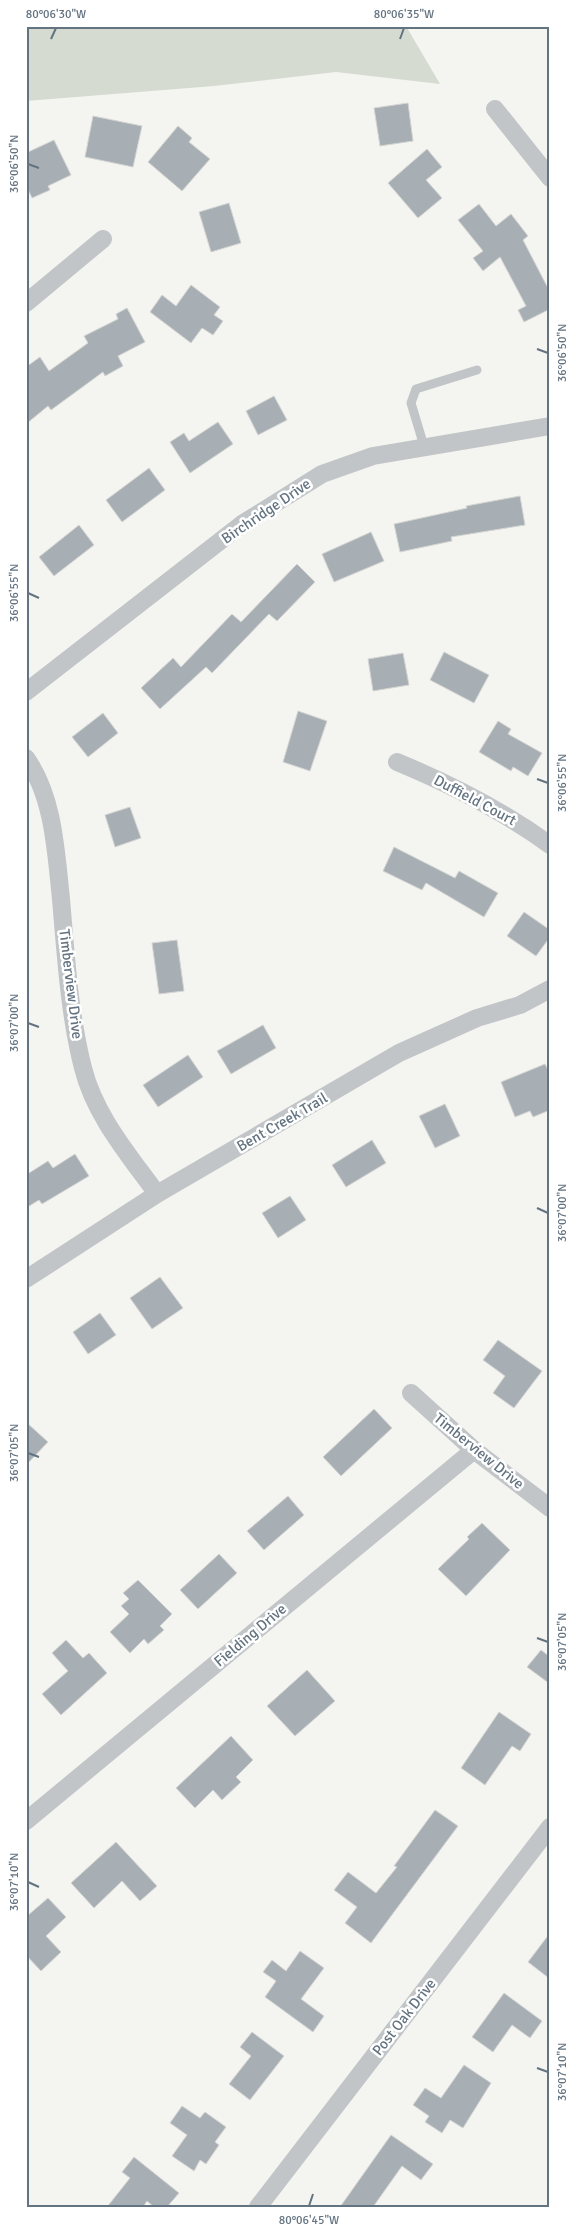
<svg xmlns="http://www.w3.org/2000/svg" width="576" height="2233" font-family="Signika,sans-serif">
<rect width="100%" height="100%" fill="#f4f4f0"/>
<path fill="#d5dbd1" d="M26,26H406L440,84L336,72L214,86L26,101Z"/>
<path fill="#a7afb4" stroke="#d5d5d3" d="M408,103L413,141L380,146L374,108Z
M93,116L142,126L133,167L85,157Z
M178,126L192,138L189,142L210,159L182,191L148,162Z
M54,140L71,175L48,186L50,190L32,198L26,185V153Z
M427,149L442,167L426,180L442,198L418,218L388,183Z
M229,203L241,243L211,252L199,212Z
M479,204L496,226L511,214L528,236L523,240L550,292V309L524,322L518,310L526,306L500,257L483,271L473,258L483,251L458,220Z
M191,285L220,307L214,315L223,321L213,335L202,328L191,343L150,312L162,295L176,306Z
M127,308L145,342L118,356L123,366L105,376L103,372L51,410L48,406L26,424V367L40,357L49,371L88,343L84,336L118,319L116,314Z
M274,396L287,420L258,435L246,411Z
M218,422L233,444L190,473L170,442L184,433L189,441Z
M149,468L165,490L122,522L106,500Z
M520,496L525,525L451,537L452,541L400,552L394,524L467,508L466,506Z
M79,525L94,545L54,576L39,557Z
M371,532L384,561L334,582L322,554Z
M297,564L315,582L277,621L269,614L212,673L206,667L160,709L141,688L173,658L181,667L232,614L241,622Z
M444,652L489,675L474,703L430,680Z
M403,653L409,685L373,691L368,659Z
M298,711L327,721L310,771L283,762Z
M103,713L118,733L88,757L72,737Z
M498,721L511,729L508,734L542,753L528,776L513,767L511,771L479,752Z
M130,807L141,838L115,847L105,815Z
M394,847L455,878L459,871L498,893L484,917L426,883L422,890L383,871Z
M524,912L550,930V937L536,956L507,936Z
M177,940L184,991L159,994L152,943Z
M263,1025L276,1048L231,1074L217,1051Z
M188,1055L203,1077L158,1107L143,1085Z
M545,1064L550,1074V1110L533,1117L530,1111L515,1117L501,1082Z
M445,1104L460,1136L435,1148L419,1116Z
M372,1140L386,1163L346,1187L332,1165Z
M75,1154L89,1176L42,1204L39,1200L26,1208V1175L48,1161L53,1168Z
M290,1196L306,1220L278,1238L262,1213Z
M160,1277L183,1308L152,1329L130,1298Z
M100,1313L116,1335L88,1354L73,1332Z
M498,1340L542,1371L514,1408L493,1393L505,1376L483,1360Z
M374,1409L392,1428L341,1476L323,1457Z
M26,1422L48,1442L26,1465Z
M288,1496L304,1515L264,1550L247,1531Z
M482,1523L510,1550L466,1596L438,1569L469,1539L467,1537Z
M219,1554L237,1573L198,1609L180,1590Z
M138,1580L172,1614L160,1626L164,1630L148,1644L144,1639L130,1653L110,1632L129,1614L121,1606L129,1599L123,1593Z
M66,1640L83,1658L89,1653L107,1673L61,1715L42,1694L68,1671L52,1653Z
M541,1650L550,1657V1684L527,1667Z
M307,1670L335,1701L295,1736L267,1706Z
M499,1712L531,1734L520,1751L512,1746L485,1785L461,1768Z
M231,1736L253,1760L236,1777L241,1782L222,1800L213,1790L195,1808L176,1788Z
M435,1810L458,1826L371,1943L345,1923L357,1907L334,1890L348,1872L376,1893L397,1867L394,1866Z
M116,1842L157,1886L140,1901L122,1881L94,1908L71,1883Z
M48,1898L66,1917L46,1936L61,1952L41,1971L26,1955V1917Z
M550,1933V1979L528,1962Z
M300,1951L324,1968L301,1999L324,2016L313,2032L265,1997L276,1981L263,1972L272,1960L286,1971Z
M504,1993L542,2021L530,2038L512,2025L493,2052L472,2037Z
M252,2032L284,2056L250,2100L229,2084L251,2056L240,2047Z
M464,2065L491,2083L463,2128L450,2120L442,2133L425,2122L429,2116L413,2105L425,2088L441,2098Z
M182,2106L200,2118L205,2112L226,2127L215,2142L219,2145L206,2164L200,2160L194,2171L172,2156L187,2135L170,2123Z
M391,2135L433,2164L421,2180L402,2166L373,2207H340Z
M134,2157L179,2193L167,2207H154L147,2201L143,2207H107L130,2178L122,2172Z"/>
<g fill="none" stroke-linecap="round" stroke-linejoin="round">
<path stroke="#c1c5c8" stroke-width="9" d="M424,446L411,403L416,389L477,370"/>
<path stroke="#c1c5c8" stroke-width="18" d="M495,109L550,178
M26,303L103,239
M26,692L242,524L322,474L373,456L550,426
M26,758C54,797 56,853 61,899C66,956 69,1013 83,1068C95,1116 129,1155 157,1194
M397,762C450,784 503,811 550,845
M26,1279L157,1194L399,1053L477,1018L520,1005L550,989
M411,1393L474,1450L550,1508
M26,1821L474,1450
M258,2207L550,1827"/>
</g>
<path fill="none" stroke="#637380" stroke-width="2" d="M51,39L56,28M400,39L404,28M28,164L39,168M537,349L548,353M28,593L39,598M537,779L548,783M28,1023L39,1027M537,1208L548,1213M28,1453L39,1457M537,1638L548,1642M28,1882L39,1887M537,2068L548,2072M309,2206L313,2194"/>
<g text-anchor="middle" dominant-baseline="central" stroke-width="5" stroke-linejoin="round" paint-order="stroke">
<g font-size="15" fill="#637380" stroke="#fff">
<text transform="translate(266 511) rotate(-34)">Birchridge Drive</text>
<text transform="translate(475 800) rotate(28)">Duffield Court</text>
<text transform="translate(71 984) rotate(83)">Timberview Drive</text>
<text transform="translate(282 1122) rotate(-30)">Bent Creek Trail</text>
<text transform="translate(479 1451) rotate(39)">Timberview Drive</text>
<text transform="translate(250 1635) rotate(-40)">Fielding Drive</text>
<text transform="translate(404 2017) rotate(-52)">Post Oak Drive</text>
</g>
</g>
<rect width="576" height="2233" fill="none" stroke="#ffffff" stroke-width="55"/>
<rect x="28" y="28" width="520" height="2178" fill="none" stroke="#637380" stroke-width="2"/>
<g font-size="12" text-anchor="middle" fill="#637380">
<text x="56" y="18">80°06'30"W</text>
<text x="404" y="18">80°06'35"W</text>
<text transform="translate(14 164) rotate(-90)" y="4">36°06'50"N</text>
<text transform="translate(562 353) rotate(-90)" y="4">36°06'50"N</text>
<text transform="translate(14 593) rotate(-90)" y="4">36°06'55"N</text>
<text transform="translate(562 783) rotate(-90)" y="4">36°06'55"N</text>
<text transform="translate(14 1023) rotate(-90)" y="4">36°07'00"N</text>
<text transform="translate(562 1213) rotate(-90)" y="4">36°07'00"N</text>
<text transform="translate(14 1453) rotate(-90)" y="4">36°07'05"N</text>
<text transform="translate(562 1642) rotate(-90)" y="4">36°07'05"N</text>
<text transform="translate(14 1882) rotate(-90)" y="4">36°07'10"N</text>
<text transform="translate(562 2072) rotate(-90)" y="4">36°07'10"N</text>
<text x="309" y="2224">80°06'45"W</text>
</g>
</svg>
